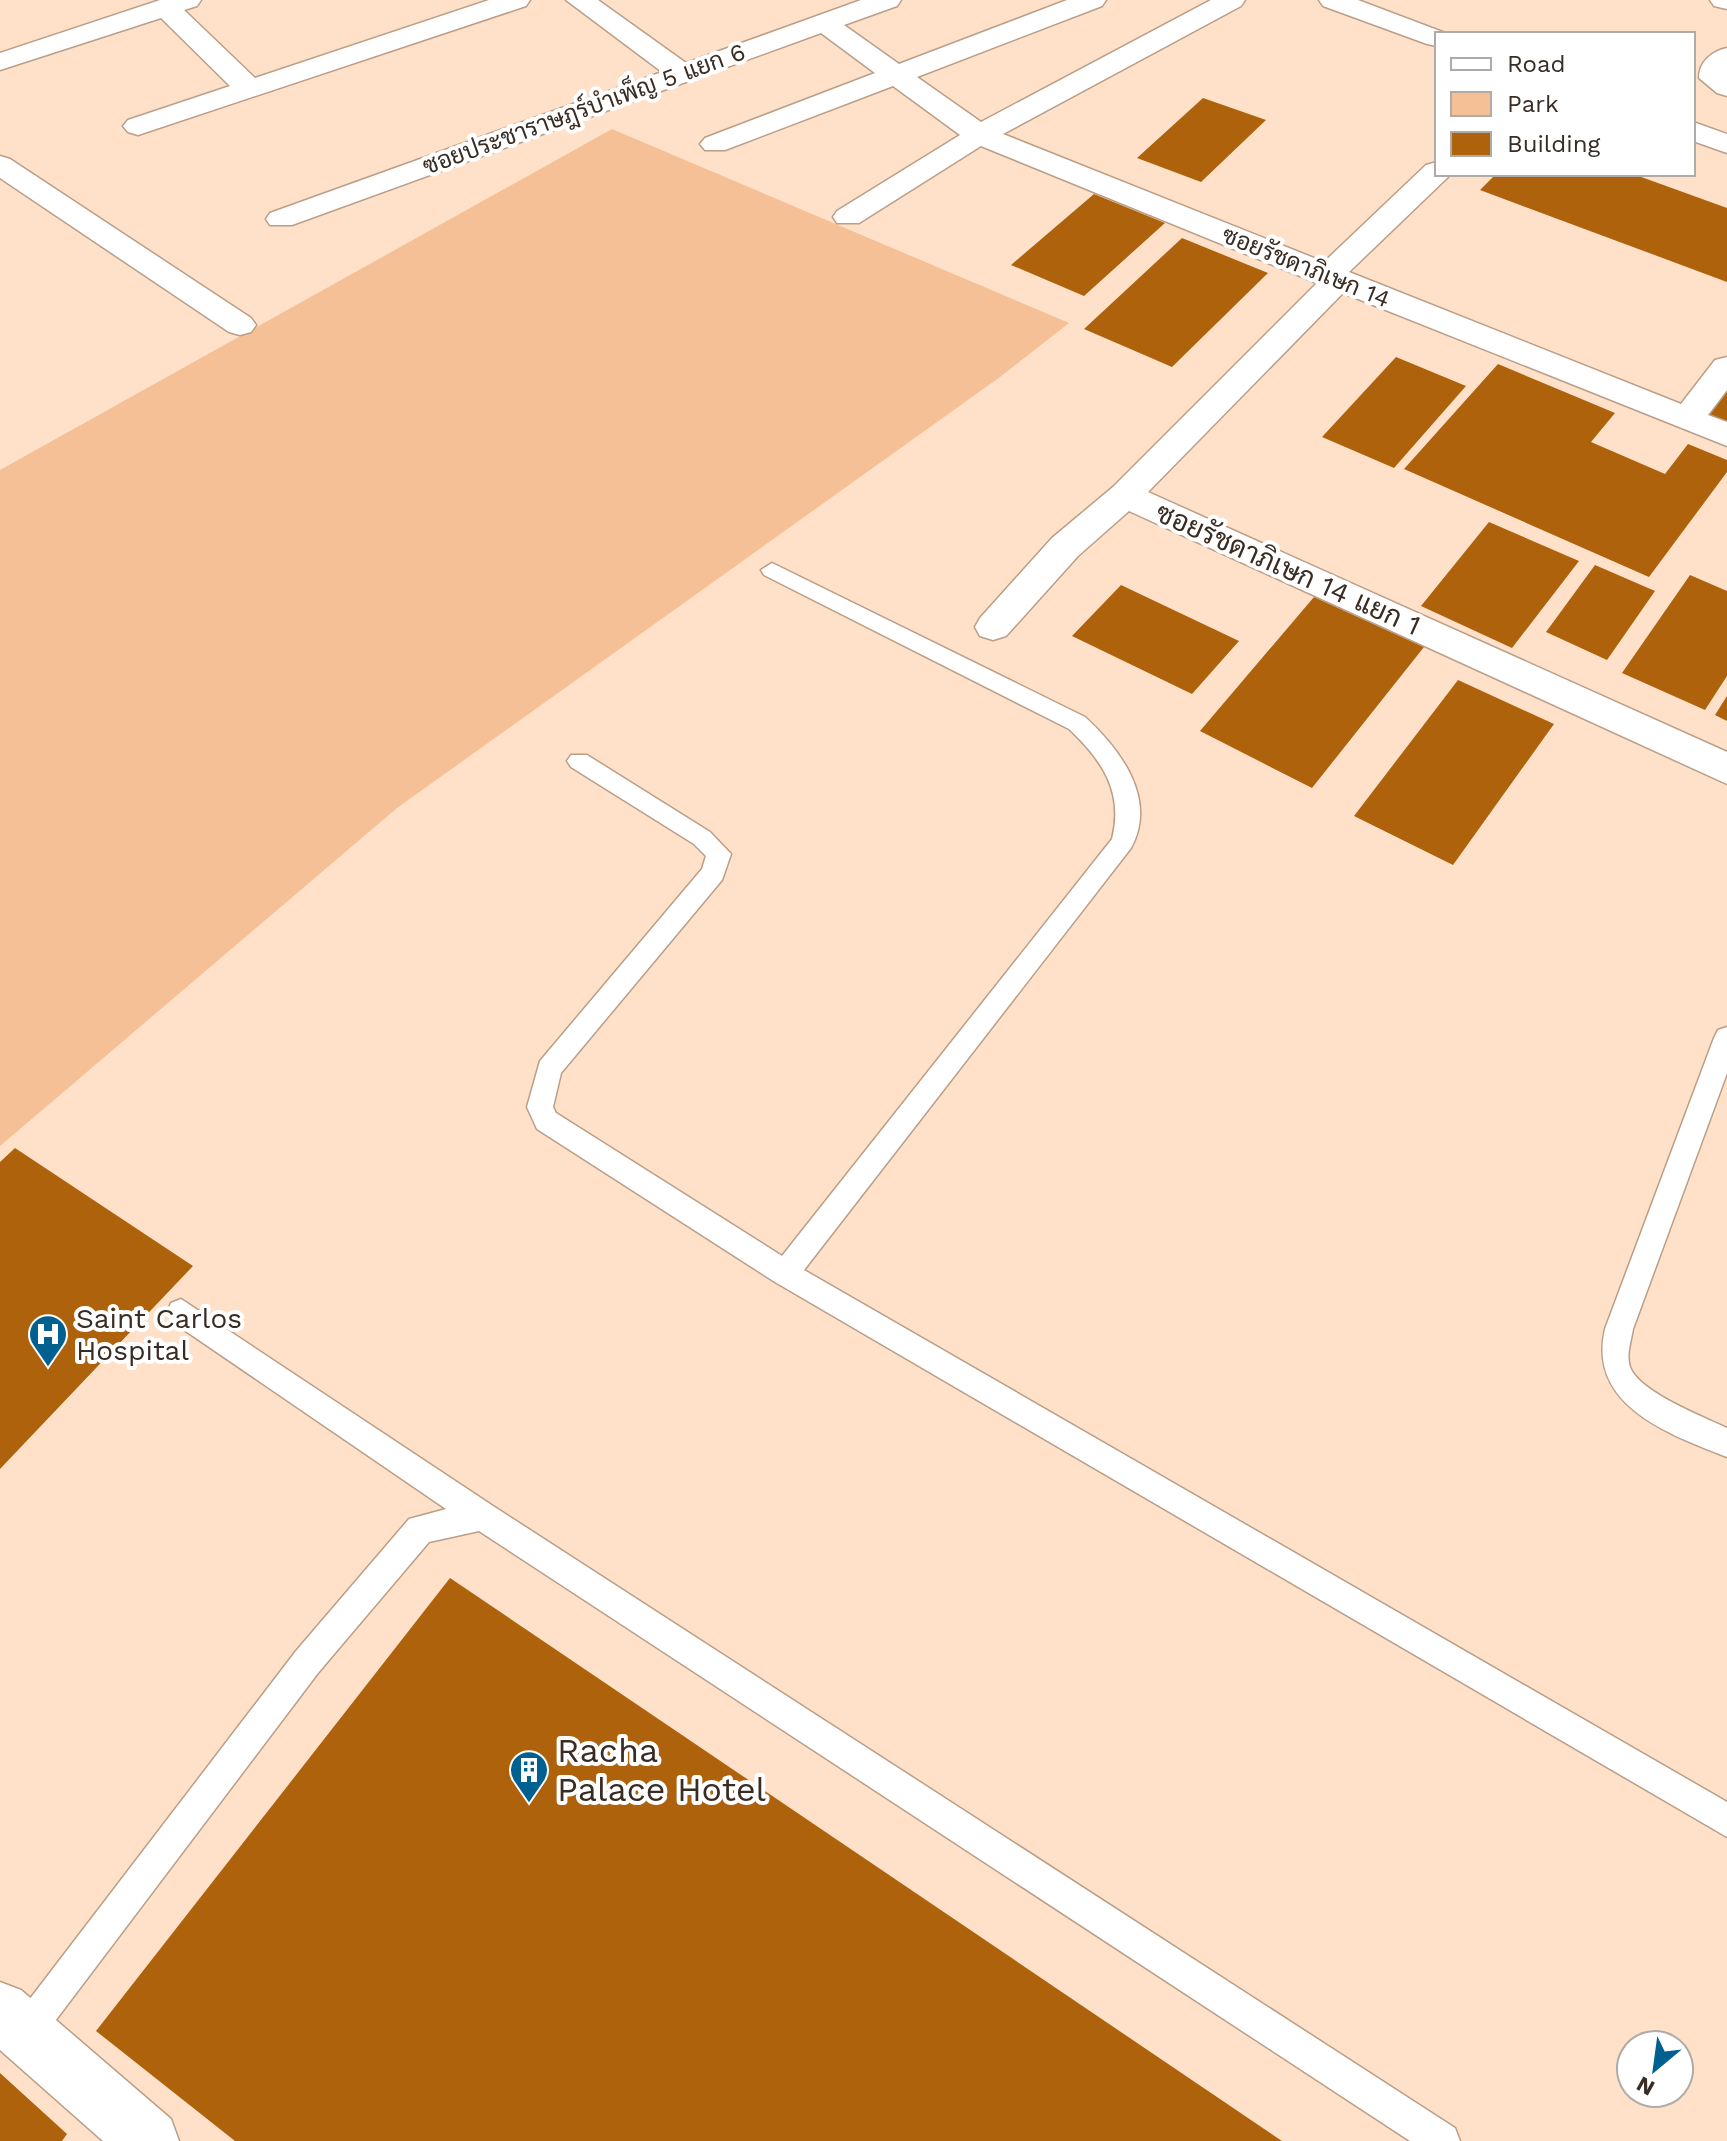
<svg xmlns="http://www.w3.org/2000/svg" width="1727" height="2141" font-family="'Work Sans',Sarabun,sans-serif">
<rect width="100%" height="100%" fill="#ffe1c9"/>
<path fill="#f5c096" d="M612,129L1069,323L1000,377L397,808L0,1146V470Z"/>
<path fill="#ad620b" d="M1203,98L1266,120L1201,182L1137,158Z
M1496,174H1633L1727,208V282L1480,190Z
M1094,194L1165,223L1084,296L1011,265Z
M1182,238L1268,273L1172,367L1084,329Z
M1396,357L1466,386L1394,468L1322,437Z
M1498,364L1615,413L1591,442L1665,474L1688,444L1727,460V472L1649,577L1404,469Z
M1727,378V425L1699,414Z
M1489,522L1579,561L1512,648L1421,606Z
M1595,565L1655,591L1607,660L1546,632Z
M1690,575L1727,591V676L1705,710L1622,673Z
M1121,585L1239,641L1192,694L1072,636Z
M1314,597L1424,647L1312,788L1200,731Z
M1458,680L1554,724L1453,865L1354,816Z
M1727,696V721L1715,715Z
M15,1148L193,1266L0,1469V1162Z
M450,1578L1282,2141H235L96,2031Z
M0,2073L67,2134L62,2141H0Z"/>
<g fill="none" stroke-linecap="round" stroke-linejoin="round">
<defs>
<path id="lane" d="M772,563L1085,717C1120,749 1158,799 1131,848L804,1270L1727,1802V1837L775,1282L537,1129L527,1107L540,1061L702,869L706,856L694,844L571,767L567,761L571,755H587L710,832L731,854L722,880L561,1073L553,1107L556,1113L782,1256L1112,839C1124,792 1102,760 1069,729L764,575L761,570Z
M1727,1027V1073L1633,1329C1631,1341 1626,1355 1630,1367C1639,1392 1704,1417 1727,1428V1457C1668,1434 1587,1405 1605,1329L1714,1038L1718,1030Z
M181,1299L493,1506L1455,2128L1460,2141H1410L479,1531L429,1542L318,1673L37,2045L25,2051L13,2045L7,2033L13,2021L296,1651L409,1519L446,1509L171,1321L167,1312L171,1303Z"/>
<path id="street" d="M160,0H201L197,6L184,10L255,78L489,0H530L526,6L138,135L128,132L123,126L128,120L230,86L161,18L0,70V53Z
M566,0H598L686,63L861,0H901L897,6L844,25L899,64L1067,0H1106L1102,6L917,77L981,122L1211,0H1245L1241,6L1003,134L1324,262L1426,165L1437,162V174H1450L1448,177L1349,272L1681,404L1715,360L1727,357V390L1708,415L1727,422V446L1343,293L1148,492L1727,752V784L1129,511L1078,556L1006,636L993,640L980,636L975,627L980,618L1052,538L1113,487L1317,283L981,146L859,223H837L833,217L837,211L960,135L893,86L725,150H705L700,144L705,138L875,73L821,33L292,225H270L266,219L270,213L662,72Z
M1319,0H1358L1448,34H1437V46L1427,44L1323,6Z
M1710,0H1727V9L1714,6Z
M1727,48V96L1717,93L1699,78C1699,62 1712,51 1727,48Z
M1693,122L1727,134V153L1693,141Z
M0,156L10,159L251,318L256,325L251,332L240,335L229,332L0,178Z
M0,1982L21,1990L171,2119L179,2141H103L0,2050Z"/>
</defs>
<use href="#lane" stroke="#ba9e87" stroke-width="3"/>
<use href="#street" stroke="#ba9e87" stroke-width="3"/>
<use href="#lane" fill="#fff" fill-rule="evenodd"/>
<use href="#street" fill="#fff" fill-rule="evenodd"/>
</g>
<defs>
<symbol id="hospital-pin" viewBox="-11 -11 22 30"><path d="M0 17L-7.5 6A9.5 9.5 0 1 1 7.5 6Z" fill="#006190" stroke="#fff"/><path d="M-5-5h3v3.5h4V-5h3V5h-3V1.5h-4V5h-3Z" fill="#fff"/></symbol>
<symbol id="building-pin" viewBox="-11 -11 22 30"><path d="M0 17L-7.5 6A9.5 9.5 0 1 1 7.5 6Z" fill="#006190" stroke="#fff"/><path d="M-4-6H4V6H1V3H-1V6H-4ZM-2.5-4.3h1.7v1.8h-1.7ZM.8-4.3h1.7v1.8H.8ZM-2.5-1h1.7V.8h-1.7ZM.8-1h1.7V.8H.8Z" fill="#fff"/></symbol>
</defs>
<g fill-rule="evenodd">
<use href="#hospital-pin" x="26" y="1312" width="44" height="60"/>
<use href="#building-pin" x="507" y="1748" width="44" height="60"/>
</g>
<g text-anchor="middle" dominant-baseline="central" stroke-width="8" stroke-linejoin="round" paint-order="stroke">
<g font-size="24" fill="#382c23" stroke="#fff">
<text transform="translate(584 109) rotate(-20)">ซอยประชาราษฎร์บำเพ็ญ 5 แยก 6</text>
<text transform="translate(1306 267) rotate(22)">ซอยรัชดาภิเษก 14</text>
</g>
<g font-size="28" fill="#382c23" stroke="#fff">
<text transform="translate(1288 569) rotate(24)">ซอยรัชดาภิเษก 14 แยก 1</text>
</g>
<g font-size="28" fill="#382c23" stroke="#fff" text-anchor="start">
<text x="76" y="1318">Saint Carlos<tspan x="76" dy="32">Hospital</tspan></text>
</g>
<g font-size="34" fill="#382c23" stroke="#fff" text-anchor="start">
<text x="557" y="1750">Racha<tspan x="557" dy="39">Palace Hotel</tspan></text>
</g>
</g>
<rect x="1435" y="32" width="260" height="144" fill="#ffffff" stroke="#afaba7" stroke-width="2"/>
<rect x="1451" y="58" width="40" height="12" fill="#ffffff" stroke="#afaba7" stroke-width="2"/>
<text x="1507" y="72" font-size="24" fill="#382c23">Road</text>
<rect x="1451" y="92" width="40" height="24" fill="#f5c096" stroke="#afaba7" stroke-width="2"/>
<text x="1507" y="112" font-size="24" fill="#382c23">Park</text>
<rect x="1451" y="132" width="40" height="24" fill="#ad620b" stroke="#afaba7" stroke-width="2"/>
<text x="1507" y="152" font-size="24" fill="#382c23">Building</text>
<g transform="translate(1655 2069) rotate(209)"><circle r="38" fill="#ffffff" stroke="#afaba7" stroke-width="2"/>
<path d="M0-6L14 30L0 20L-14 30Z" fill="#006190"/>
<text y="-12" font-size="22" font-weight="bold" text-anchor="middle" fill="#382c23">N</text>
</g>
</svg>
